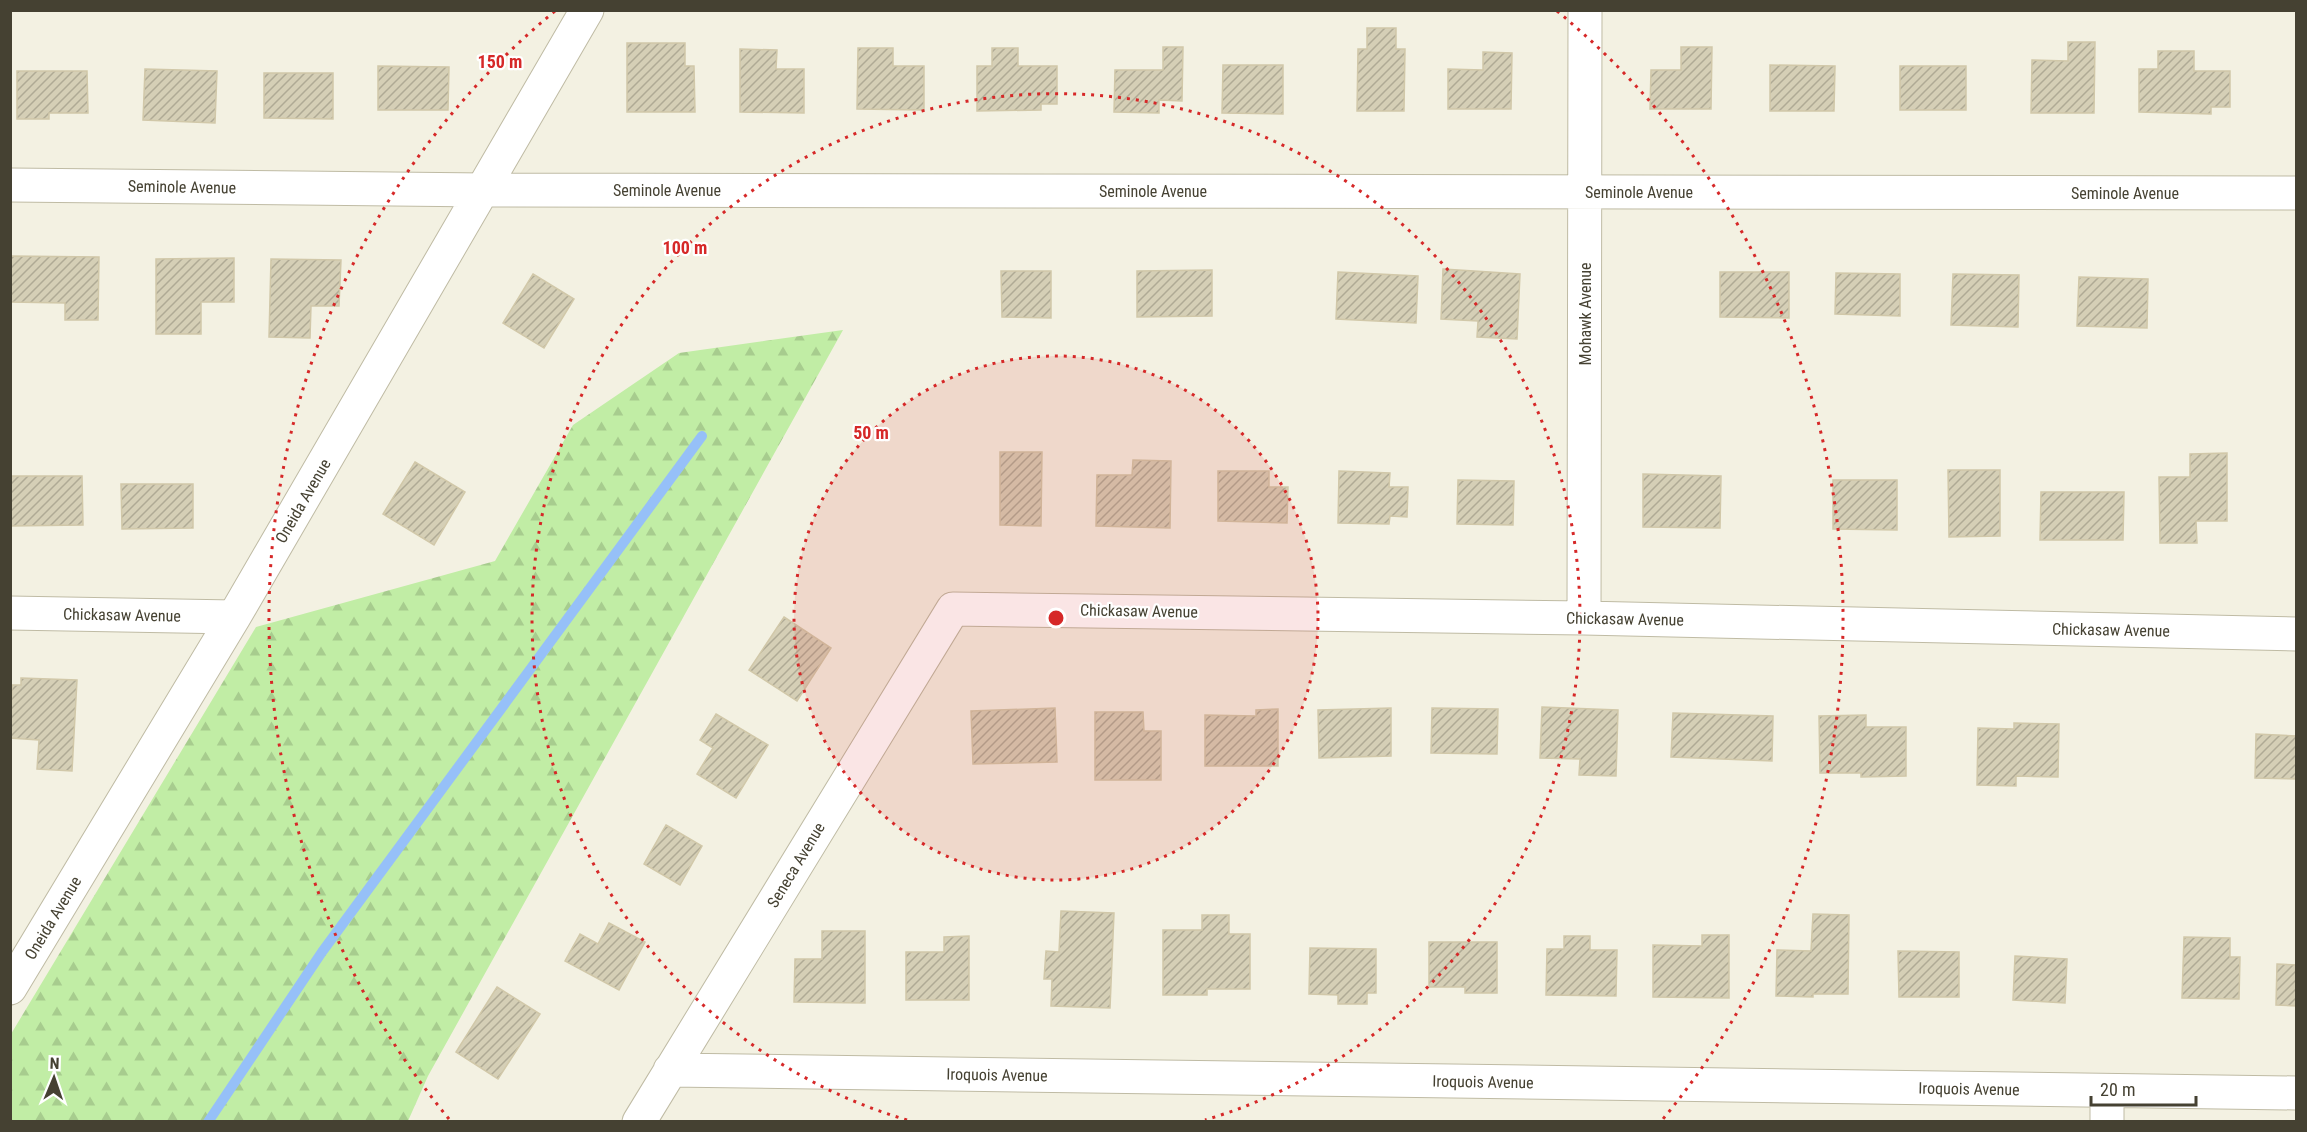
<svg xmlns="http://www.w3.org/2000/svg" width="2307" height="1132" font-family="'Roboto Condensed',sans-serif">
<defs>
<pattern id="forest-firs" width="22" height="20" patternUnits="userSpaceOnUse" patternTransform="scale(1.5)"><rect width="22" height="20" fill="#c1eda5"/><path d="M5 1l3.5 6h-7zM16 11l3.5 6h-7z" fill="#a7cc8e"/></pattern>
<pattern id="building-hatch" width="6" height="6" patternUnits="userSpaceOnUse" patternTransform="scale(1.5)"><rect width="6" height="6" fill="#d5cfb6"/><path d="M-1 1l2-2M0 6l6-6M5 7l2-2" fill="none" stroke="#afaa95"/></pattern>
</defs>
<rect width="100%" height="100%" fill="#f3f1e2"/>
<path fill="url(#forest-firs)" d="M843,330L428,1076L408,1121H11V1034L256,627L495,561L573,425L679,353Z"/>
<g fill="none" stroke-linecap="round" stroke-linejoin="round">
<path stroke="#96c0f8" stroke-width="10" d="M208,1122L322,952L702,436"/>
</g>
<path fill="url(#building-hatch)" stroke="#d1c8a9" stroke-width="1.5" d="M1367,28H1396V49H1405L1404,111H1357L1358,49H1367Z
M2068,42H2095L2094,113H2031L2032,60L2068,61Z
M627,43H685V66H694L695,112H627Z
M1163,47H1183L1182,101L1159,100V113L1114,112L1115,70H1163Z
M1681,47H1712L1711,109H1650L1651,70H1681Z
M858,48H893V66H924V110L857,109Z
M992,48H1018V66H1057V104H1041V110L977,111V66H992Z
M740,49L777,50L776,69H804V113L740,112Z
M2158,51H2194V71H2230V107H2211V114L2139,112V69H2158Z
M1483,52L1512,53L1511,109H1448V69L1483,70Z
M1223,65H1283V114L1222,113Z
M1770,65L1835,66L1834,111H1770Z
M378,66L449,67L448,110H378Z
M1900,66H1966V110H1900Z
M145,69L217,71L215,123L143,120Z
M17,71H87L88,113H49V119H17Z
M264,73H333V119L264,118Z
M10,256L99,257L98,320H65V303L10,302Z
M234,258V302H201V334H156V259Z
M271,259L341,260L339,306H311L310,338L269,337Z
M1443,269L1520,274L1517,339L1477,337L1478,321L1441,319Z
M1212,270V316L1137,317V271Z
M1001,271H1051V318L1002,317Z
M1338,272L1418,276L1416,323L1336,319Z
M1720,272H1789V318L1720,317Z
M1836,273L1900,274V316L1835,314Z
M533,274L574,299L544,348L503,323Z
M1953,274L2019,275L2018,327L1951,325Z
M2079,277L2148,279L2147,328L2077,326Z
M1000,452H1042L1041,526L1000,525Z
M2227,453V521H2196L2197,543H2160L2159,477H2190V454Z
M1133,460L1171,461L1170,528L1096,526L1097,475H1132Z
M415,462L465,492L434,545L383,514Z
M1948,470H2000V536L1949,537Z
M1218,471H1269V487H1288L1287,523L1218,521Z
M1339,471L1390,473L1389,487H1408L1407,517L1390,516L1389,524L1338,523Z
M1643,474L1721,476L1720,528L1643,527Z
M11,476H82L83,525L11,526Z
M1458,480L1514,481L1513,525L1457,524Z
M1833,480H1897V530L1833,529Z
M121,484H193V528L122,529Z
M2041,492H2124L2123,540H2040Z
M784,617L831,648L797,701L749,670Z
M21,678L77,680L72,771L37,769L39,740L10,738L12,685H21Z
M1542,707L1618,710L1616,776L1579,775L1580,759L1540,758Z
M1055,708L1057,762L973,764L971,711Z
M1391,708V756L1319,758L1318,710Z
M1432,708L1498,709L1497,754L1431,753Z
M1278,709V766H1205V715L1256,716V710Z
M1095,712H1143L1144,731H1161V780H1095Z
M1673,713L1773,716L1772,761L1671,757Z
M716,714L768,745L736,798L697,774L713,748L700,740Z
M1866,715V727H1906V776L1861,777V773H1820L1819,716Z
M2014,723L2059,724L2058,777L2016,776V786L1977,785L1978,728L2014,729Z
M2256,734L2296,736V779L2255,778Z
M666,825L702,846L680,885L644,864Z
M1061,911L1114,913L1110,1008L1051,1006L1052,979H1044L1046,951L1059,952Z
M1813,914L1849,915L1848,994H1813V997L1776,996L1777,950L1811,951Z
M1202,915H1229V934H1250V989H1207V995H1163V930H1202Z
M609,923L645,942L619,990L565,961L580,934L598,944Z
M822,931H865V1003L794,1002L795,959H822Z
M1702,935H1729V998L1653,997V945L1702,946Z
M969,936V1000H906V952H944V937Z
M1564,936H1590V950H1617L1616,996L1546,995L1547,949H1564Z
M2184,937L2230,938V957H2240L2239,999L2182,998Z
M1429,942H1497V993H1465V987H1429Z
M1310,948L1376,949V993H1367V1004H1338V995L1309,994Z
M1898,951L1959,952V997H1899Z
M2015,956L2067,959L2065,1003L2013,1000Z
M2277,964L2296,965V1006L2276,1005Z
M497,987L540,1014L498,1079L456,1052Z"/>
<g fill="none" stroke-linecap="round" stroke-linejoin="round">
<defs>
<path id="minor" d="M10,185L485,190L2296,193
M10,613L234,617
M1584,618L1585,10
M10,988L234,617L587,10
M670,1070L2296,1093
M639,1122L953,609L1584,618L2296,634
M2107,1122V1091"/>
</defs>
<use href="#minor" stroke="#bfbba4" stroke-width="35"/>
<use href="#minor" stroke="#fff" stroke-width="33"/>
</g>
<circle cx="1056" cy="618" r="262" fill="#d62828" fill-opacity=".12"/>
<g fill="none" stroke="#d62828" stroke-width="3" stroke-dasharray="3 6">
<circle cx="1056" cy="618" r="262"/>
<path d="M907 1120A524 524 0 1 1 1205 1120"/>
<path d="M449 1119A787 787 0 0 1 555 11M1557 11A787 787 0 0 1 1663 1119"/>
</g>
<g text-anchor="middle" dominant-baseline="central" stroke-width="4.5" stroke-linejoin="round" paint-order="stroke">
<g font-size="16" fill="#454132" stroke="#fff">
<text transform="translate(182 187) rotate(1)">Seminole Avenue</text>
<text x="667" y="190">Seminole Avenue</text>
<text x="1153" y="191">Seminole Avenue</text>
<text x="1639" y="192">Seminole Avenue</text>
<text x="2125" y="193">Seminole Avenue</text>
<text transform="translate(1585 314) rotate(-90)">Mohawk Avenue</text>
<text transform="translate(303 501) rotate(-60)">Oneida Avenue</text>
<text transform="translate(1139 611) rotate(1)">Chickasaw Avenue</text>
<text transform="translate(122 615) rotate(1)">Chickasaw Avenue</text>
<text transform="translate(1625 619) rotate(1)">Chickasaw Avenue</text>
<text transform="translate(2111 630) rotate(1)">Chickasaw Avenue</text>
<text transform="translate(796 865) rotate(-59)">Seneca Avenue</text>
<text transform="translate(53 918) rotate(-59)">Oneida Avenue</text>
<text transform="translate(997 1075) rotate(1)">Iroquois Avenue</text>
<text transform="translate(1483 1082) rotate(1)">Iroquois Avenue</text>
<text transform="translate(1969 1089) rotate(1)">Iroquois Avenue</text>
</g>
</g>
<circle cx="1056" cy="618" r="9" fill="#d62828" stroke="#fff" stroke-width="3"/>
<g font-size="18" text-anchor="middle" font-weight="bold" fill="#d62828" stroke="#fff" stroke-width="4.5" stroke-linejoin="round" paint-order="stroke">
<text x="500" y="68">150 m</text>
<text x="685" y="254">100 m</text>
<text x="871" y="439">50 m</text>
</g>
<rect width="2307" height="1132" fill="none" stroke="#454132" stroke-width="24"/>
<g transform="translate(54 1078) rotate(2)" stroke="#ffffff" stroke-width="4.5" paint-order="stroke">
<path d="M0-4.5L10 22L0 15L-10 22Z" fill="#454132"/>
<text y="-9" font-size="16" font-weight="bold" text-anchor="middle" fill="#454132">N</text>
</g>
<path d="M2091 1096v9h105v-9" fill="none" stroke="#454132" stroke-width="3"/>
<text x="2100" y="1096" font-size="18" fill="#454132" stroke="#ffffff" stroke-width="4.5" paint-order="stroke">20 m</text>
</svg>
